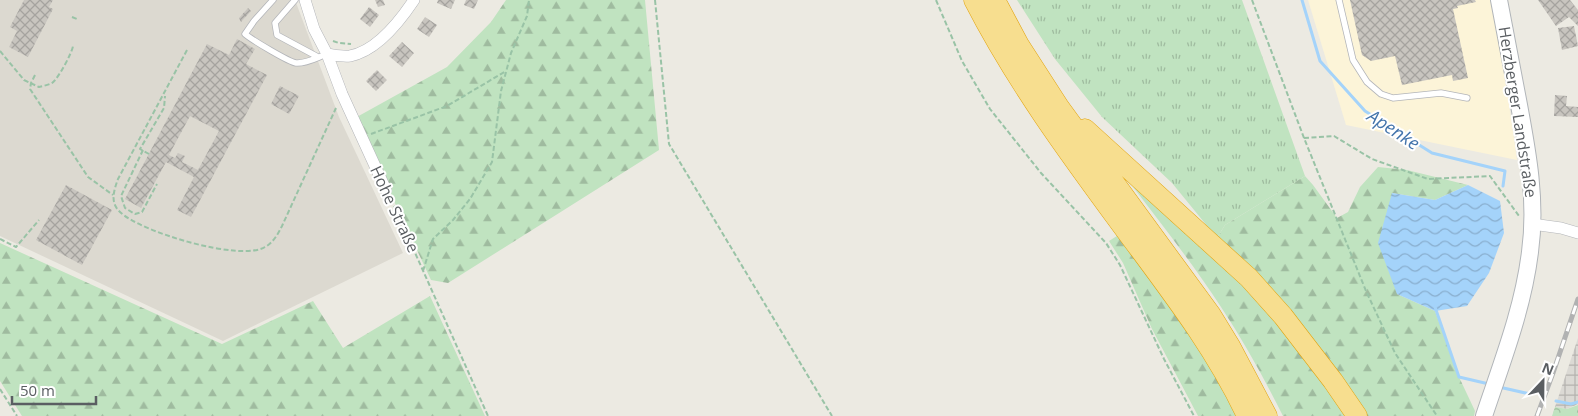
<svg xmlns="http://www.w3.org/2000/svg" width="1578" height="416" font-family="'Open Sans',sans-serif">
<defs>
<pattern id="industrial-grid" width="8" height="8" patternUnits="userSpaceOnUse" patternTransform="scale(1.25)"><rect width="8" height="8" fill="#dbd9d4"/><path d="M0 4h8M4 0v8" fill="none" stroke="#b5b3af"/></pattern>
<pattern id="grass-tufts" width="24" height="20" patternUnits="userSpaceOnUse" patternTransform="scale(1.25)"><rect width="24" height="20" fill="#c0e3c0"/><path d="M3 7l-1-3M5 7V3M7 7l1-3M15 17l-1-3M17 17v-4M19 17l1-3" fill="none" stroke="#9fbb9f"/></pattern>
<pattern id="forest-firs" width="22" height="20" patternUnits="userSpaceOnUse" patternTransform="scale(1.25)"><rect width="22" height="20" fill="#c0e3c0"/><path d="M5 1l3.5 6h-7zM16 11l3.5 6h-7z" fill="#9fbb9f"/></pattern>
<pattern id="park-crowns" width="20" height="18" patternUnits="userSpaceOnUse" patternTransform="scale(1.25)"><rect width="20" height="18" fill="#c0e3c0"/><path d="M2 6a3 3 0 1 1 6 0M12 15a3 3 0 1 1 6 0" fill="none" stroke="#9fbb9f"/></pattern>
<pattern id="water-waves" width="16" height="10" patternUnits="userSpaceOnUse" patternTransform="scale(1.25)"><rect width="16" height="10" fill="#a4d3fa"/><path d="M0 5q4-4 8 0t8 0" fill="none" stroke="#89aece"/></pattern>
<pattern id="building-cross-hatch" width="8" height="8" patternUnits="userSpaceOnUse" patternTransform="scale(1.25)"><rect width="8" height="8" fill="#c8c5bf"/><path d="M0 0l8 8M0 8l8-8" fill="none" stroke="#a5a39f"/></pattern>
</defs>
<rect width="100%" height="100%" fill="#eceae2"/>
<path fill="#fcf4d8" d="M1308,0H1494L1517,160L1346,125Z"/>
<path fill="url(#industrial-grid)" d="M1578,338V404L1567,409L1555,407Z"/>
<path fill="#dcd9d0" d="M0,0H295L339,117L403,253L223,341L0,236Z"/>
<path fill="url(#grass-tufts)" d="M1017,0H1242L1305,176L1225,225L1217,238L1172,183L1102,117L1055,59Z"/>
<path fill="url(#forest-firs)" d="M506,0H645L659,150L448,283L431,280L355,118L447,67L491,22Z
M1117,166L1246,282L1350,416H1283C1264,378 1244,342 1221,307C1189,258 1152,212 1117,166Z
M1378,167L1407,170L1468,185L1435,200L1392,193L1397,294L1435,311L1459,377L1475,411L1474,416H1363L1217,238L1225,225L1305,176L1313,185L1337,218L1348,212L1360,187Z
M1120,234L1176,311L1239,416H1198L1152,329L1123,263L1109,241Z
M0,243L222,344L313,301L343,348L430,296L485,416H22L0,381Z"/>
<path fill="url(#park-crowns)" d="M1578,405V416H1552L1555,407L1567,409Z"/>
<path fill="url(#water-waves)" d="M1468,185L1500,201L1504,233L1489,273L1467,306L1435,311L1397,294L1378,243L1392,193L1435,200Z"/>
<g fill="none" stroke-linecap="round" stroke-linejoin="round">
<path stroke="#a4d3fa" stroke-width="3" d="M1302,0L1320,61L1365,111L1432,153L1505,171L1503,186
M1435,307L1459,377L1489,384
M1499,387L1530,394
M1556,401L1571,404L1578,402"/>
</g>
<path fill="url(#building-cross-hatch)" fill-rule="evenodd" d="M24,0H53L49,7L53,9L28,57L9,47L17,31L10,27Z
M375,0H383L385,5L378,7Z
M438,0H455L451,9L437,3Z
M466,0H478L474,9L464,5Z
M1350,0H1475L1476,2L1457,6L1458,8L1453,9L1468,78L1453,81L1452,75L1402,85L1395,56L1371,61L1362,55Z
M1538,0H1570L1578,10V26L1569,17L1556,26Z
M369,7L379,15L370,27L360,19Z
M248,8L251,11L241,22L239,18Z
M425,17L437,25L429,37L417,29Z
M1574,26L1578,46L1562,50L1558,28Z
M237,39L255,49L246,64L267,75L191,217L177,210L194,177L166,162L141,208L125,199L207,44L229,55ZM190,116L219,131L198,170L182,162L185,156L178,153L175,158L169,155Z
M402,42L414,53L402,67L389,56Z
M377,70L387,80L376,91L366,81Z
M280,86L299,96L289,114L271,104Z
M1555,95L1567,96L1566,106L1578,107V117L1554,116Z
M66,185L112,210L82,265L36,240Z"/>
<g fill="none" stroke-linecap="round" stroke-linejoin="round">
<defs>
<path id="lane" d="M273,0L254,21L245,34C252,40 289,62 296,63C306,64 318,57 327,54
M295,0L275,23L277,35L318,57
M1339,0L1353,60L1367,82L1381,94L1393,98L1441,93L1467,98"/>
<path id="street" d="M305,0L314,29L327,54L342,94L386,190
M327,54C334,55 343,57 350,56C376,51 400,21 414,0
M1532,224L1561,228L1578,233"/>
<path id="secondary" d="M1484,416C1502,362 1523,309 1530,252C1537,202 1528,153 1519,105C1512,70 1506,35 1499,0"/>
<path id="highway" d="M974,0C1017,84 1073,159 1129,235C1172,293 1216,350 1247,416
M995,0L1019,45L1059,107L1211,315L1230,346L1267,416
M1085,129L1249,278L1283,316L1333,381L1357,416"/>
</defs>
<use href="#lane" stroke="#b3b5b9" stroke-width="7"/>
<use href="#street" stroke="#b3b5b9" stroke-width="12"/>
<use href="#secondary" stroke="#b1b5b9" stroke-width="18"/>
<use href="#highway" stroke="#e2a30c" stroke-width="21"/>
<path stroke="#99c3a6" stroke-width="2" stroke-dasharray="5 2.5" stroke-linecap="butt" d="M655,0L669,144L832,416
M936,0L962,61L990,109L1041,173L1106,243L1120,265L1164,359L1194,416
M1252,0L1304,138L1366,291L1395,353L1437,416
M72,17L77,19
M333,41L339,43L351,44
M187,50L118,179C114,190 110,202 119,211C139,232 241,262 265,247C273,243 278,234 282,226L336,108
M0,51L24,80L39,87C43,86 48,85 52,83C58,79 72,53 73,46
M35,75L31,83L30,89L88,177L113,195
M371,134L447,106L506,71
M1304,138L1334,136L1372,159L1428,179L1490,176L1519,216
M143,150L121,196L125,208L135,214L142,212L157,184
M149,154L140,149L164,108L165,96
M391,199L488,416
M0,239L16,247L39,220
M423,271L433,239L453,220L470,199L492,162L501,91L511,53L527,16L529,0
M0,389L17,416"/>
<use href="#lane" stroke="#fff" stroke-width="5.5"/>
<use href="#street" stroke="#fff" stroke-width="11"/>
<use href="#secondary" stroke="#fff" stroke-width="16"/>
<use href="#highway" stroke="#f7de8f" stroke-width="20"/>
<defs>
<path id="rail" d="M1537,416L1553,373L1578,299"/>
</defs>
<use href="#rail" stroke="#b1b2b2" stroke-width="5"/>
<use href="#rail" stroke="#fff" stroke-width="3" stroke-dasharray="9" stroke-linecap="butt"/>
</g>
<g text-anchor="middle" dominant-baseline="central" stroke-width="4" stroke-linejoin="round" paint-order="stroke">
<g font-size="16" fill="#5a5e62" stroke="#fff">
<text transform="translate(1518 112) rotate(81)">Herzberger Landstraße</text>
<text transform="translate(395 209) rotate(65)">Hohe Straße</text>
</g>
<g font-size="18" font-style="italic" fill="#4374ab" stroke="#fff">
<text transform="translate(1394 129) rotate(33)">Apenke</text>
</g>
</g>
<g transform="translate(1543 381) rotate(22)" stroke="#ffffff" stroke-width="4" paint-order="stroke">
<path d="M0-4L9 19L0 12L-9 19Z" fill="#5a5e62"/>
<text y="-8" font-size="14" font-weight="bold" text-anchor="middle" fill="#5a5e62">N</text>
</g>
<path d="M12 396v8h84v-8" fill="none" stroke="#5a5e62" stroke-width="2.5"/>
<text x="20" y="396" font-size="15" fill="#5a5e62" stroke="#ffffff" stroke-width="4" paint-order="stroke">50 m</text>
</svg>
